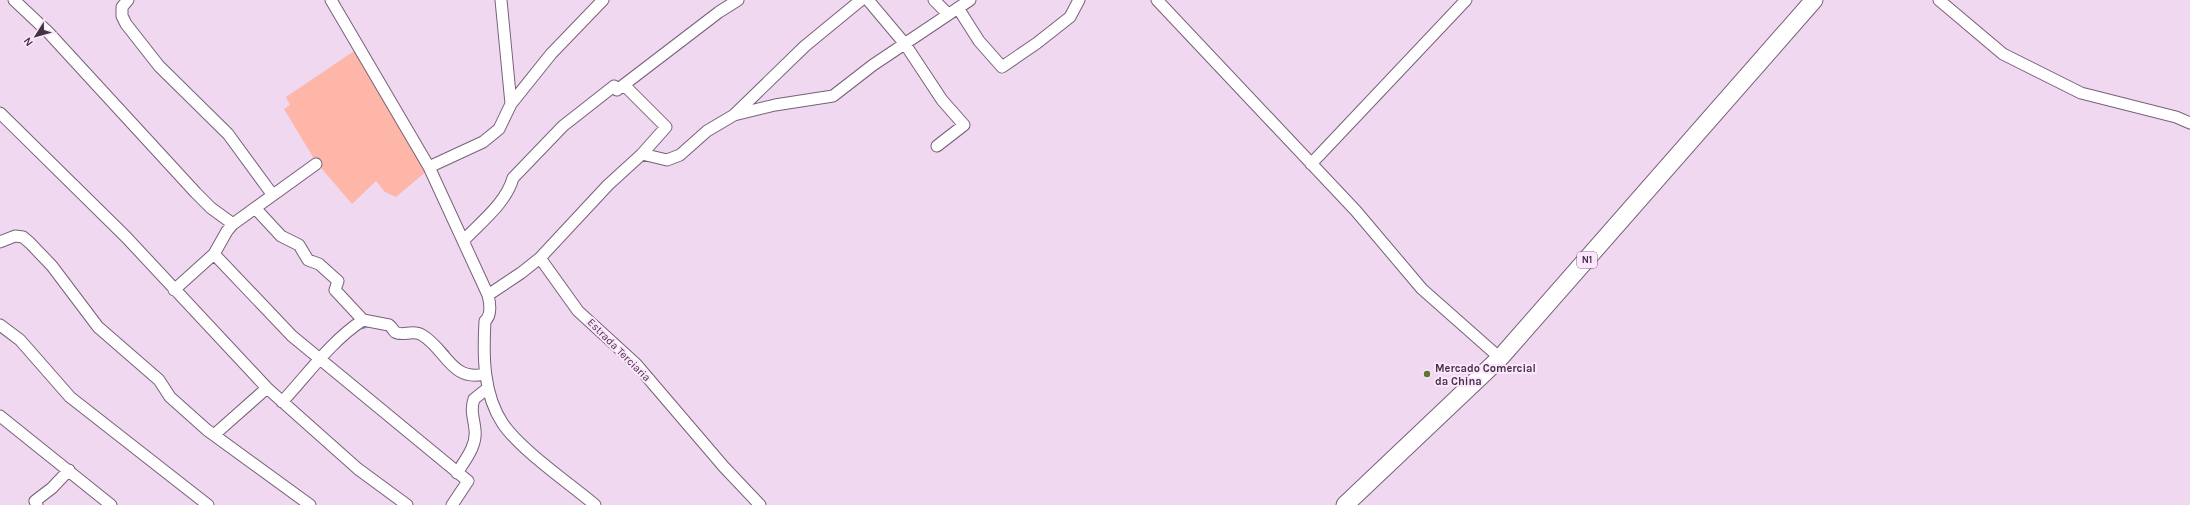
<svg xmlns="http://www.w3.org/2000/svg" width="2190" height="505" font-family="Karla,sans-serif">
<rect width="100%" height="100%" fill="#f1d8f1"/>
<path fill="#fdb6a8" d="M357,49L429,169L396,197L385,192L376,181L352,204L316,162L284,109L290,105L286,97Z"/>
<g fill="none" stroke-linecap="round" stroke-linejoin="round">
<path stroke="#7195d0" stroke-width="2.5" d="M362,328L368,326
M438,342L448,352"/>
<defs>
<path id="minor" d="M14,0L48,32L196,193L211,208L233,224
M128,0L122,7V16L126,24L159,66L228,134L272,194
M331,0L429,167L488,295C490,303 492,315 485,321C483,356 483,394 503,424C522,451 569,483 595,505
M868,0L905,44L942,100L964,125L937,146
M934,0L948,14
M1157,0L1356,211L1422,289L1500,358
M1939,0L2003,54L2081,93L2176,117L2190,123
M958,8L979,41L1002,67L1037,43L1070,17L1079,0
M511,104L551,54L603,0
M0,113L126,237L267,388L358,469L407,505
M735,114L805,46L861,0
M642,154L667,160L680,155L707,131L734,115L775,105L833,96L873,65L970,0
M1311,164L1466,0
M429,167L483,142L499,129L511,104L501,0
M255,208L281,236L299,245L308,260L319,264L338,281L335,290L363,320C331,341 308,374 282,402
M464,240C481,222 506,203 513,178L563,126L614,86L617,90L719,12L738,0
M0,242L15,236L23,237L30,243L52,266L98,327L159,380L170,397L207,430L310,505
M214,254L292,336L468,481L452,505
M540,258L608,185L642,154L666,127L624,85
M174,290L214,254L227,231L233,224L316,164
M488,295L521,273L540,258L578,311L636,364L724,467L760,505
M363,320L389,325C392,327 393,330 395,332C403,337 412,329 422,335C446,349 451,382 485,374
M0,325L20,340L70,397L208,505
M0,416L111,505
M215,434L267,388
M457,473C465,460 477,446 475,430C474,418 470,411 474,399L488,388
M37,505L35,501L52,488L69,470"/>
<path id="highway" d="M1345,505L1500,358L1814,0"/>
</defs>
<use href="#minor" stroke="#776177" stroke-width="13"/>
<use href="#highway" stroke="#776177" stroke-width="19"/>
<use href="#minor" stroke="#fff" stroke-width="11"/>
<use href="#highway" stroke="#fff" stroke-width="17"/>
</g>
<circle fill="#5a782e" stroke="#fee5ff" stroke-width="1.5" cx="1427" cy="374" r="4"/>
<g text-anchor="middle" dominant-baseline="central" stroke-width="4" stroke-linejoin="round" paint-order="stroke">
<rect fill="#fee5ff" stroke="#786a79" stroke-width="1" x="1577" y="252" width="20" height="16" rx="3"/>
<g font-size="10" font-weight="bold" fill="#3f353f">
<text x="1587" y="260">N1</text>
</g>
<g font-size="11" fill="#3f353f" stroke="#fee5ff">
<text transform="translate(619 350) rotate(45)">Estrada Terciaria</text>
</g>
<g font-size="11" font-weight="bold" fill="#3f353f" stroke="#fee5ff" text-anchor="start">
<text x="1435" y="368">Mercado Comercial<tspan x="1435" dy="13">da China</tspan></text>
</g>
</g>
<g transform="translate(36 36) rotate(233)" stroke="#fee5ff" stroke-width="3" paint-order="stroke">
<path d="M0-3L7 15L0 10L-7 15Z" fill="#3f353f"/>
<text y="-6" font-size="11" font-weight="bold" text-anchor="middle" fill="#3f353f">N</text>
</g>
</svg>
